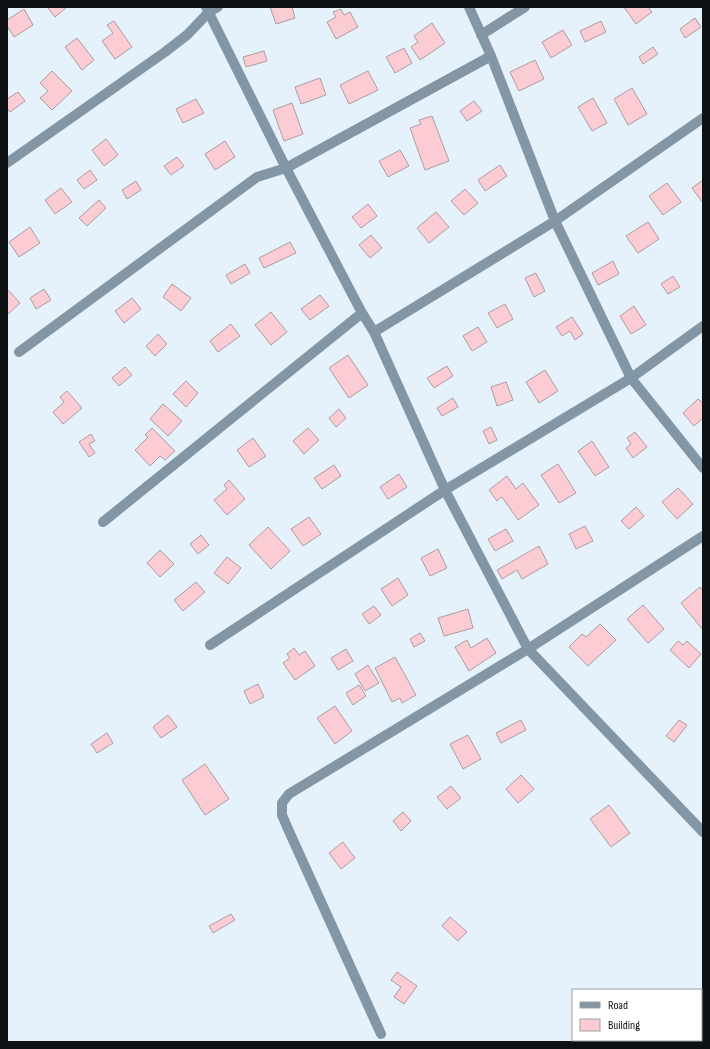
<svg xmlns="http://www.w3.org/2000/svg" width="710" height="1049" font-family="'Sofia Sans Condensed',sans-serif">
<rect width="100%" height="100%" fill="#e5f1fb"/>
<path fill="#fbccd3" stroke="#ac9d9f" d="M47,7H67L55,17Z
M270,7H292L295,18L276,24Z
M624,7H648L652,12L636,24Z
M24,9L33,25L14,37L7,26V20Z
M341,9L344,15L350,12L358,27L336,39L327,22L336,17L333,12Z
M695,18L701,27L685,38L680,29Z
M114,21L132,47L115,59L102,41L113,33L107,25Z
M601,21L606,32L585,42L580,31Z
M432,23L445,43L420,60L411,47L418,42L414,36Z
M563,30L572,45L551,58L542,42Z
M77,38L94,60L82,70L65,47Z
M653,47L658,54L643,64L639,57Z
M404,48L412,63L395,73L386,57Z
M264,51L267,61L246,67L243,57Z
M535,60L544,79L519,91L510,72Z
M52,71L72,91L52,110L40,98L48,91L40,83Z
M368,71L378,90L349,104L340,85Z
M320,78L326,95L301,104L295,87Z
M632,88L647,114L628,125L614,99Z
M18,92L25,101L10,112L7,108V99Z
M593,98L607,123L592,131L578,107Z
M196,99L204,113L183,123L176,109Z
M474,101L482,111L467,121L460,111Z
M292,103L303,134L284,141L273,110Z
M432,116L449,161L425,170L410,128L421,124L419,120Z
M106,139L118,155L104,166L92,150Z
M225,141L235,157L215,170L205,154Z
M400,150L409,166L388,177L379,161Z
M177,157L184,166L171,175L164,166Z
M500,165L507,176L485,191L478,180Z
M90,170L97,180L84,189L77,180Z
M703,180V203L692,188Z
M136,181L141,190L127,199L122,190Z
M667,183L681,202L663,215L649,196Z
M61,188L72,202L55,214L45,200Z
M465,189L478,203L464,215L451,201Z
M99,200L106,208L87,226L79,218Z
M368,204L377,216L361,228L352,217Z
M436,212L449,227L429,243L417,228Z
M648,222L659,239L638,253L626,236Z
M30,227L40,243L19,257L9,242Z
M371,235L382,248L370,258L359,245Z
M290,242L296,253L264,268L259,258Z
M613,261L619,274L598,285L592,273Z
M245,264L250,273L231,284L226,275Z
M536,273L545,291L534,297L525,278Z
M673,276L680,287L668,294L661,284Z
M172,284L191,298L181,311L163,297Z
M7,289L20,303L7,315Z
M44,289L51,300L36,309L30,298Z
M320,295L329,306L310,320L301,309Z
M132,298L141,309L124,323L115,311Z
M505,304L513,319L497,328L488,313Z
M634,306L646,325L631,334L620,316Z
M271,312L287,332L271,345L255,325Z
M572,317L583,334L575,340L570,331L562,336L556,327Z
M231,324L240,336L218,352L210,341Z
M478,327L487,342L472,351L463,336Z
M158,334L167,344L155,356L146,346Z
M348,355L368,385L349,398L329,368Z
M447,366L453,376L434,388L427,378Z
M125,367L132,375L119,386L112,378Z
M545,370L558,391L539,403L526,382Z
M186,381L198,393L186,407L173,394Z
M506,382L513,400L497,406L491,387Z
M67,391L82,408L63,424L53,412L64,402L60,397Z
M453,398L458,407L442,416L437,408Z
M698,399L703,403V418L694,426L683,413Z
M163,404L182,421L168,436L150,419Z
M339,409L346,418L336,427L329,418Z
M491,427L497,440L489,444L483,431Z
M152,428L175,451L165,460L160,456L150,466L135,450L148,437L145,435Z
M308,428L319,440L304,454L293,441Z
M635,432L647,447L633,458L626,448L631,444L627,438Z
M91,434L95,441L89,444L95,453L89,457L79,442Z
M253,438L266,456L249,467L237,450Z
M592,441L609,467L595,476L578,451Z
M558,464L576,493L559,503L541,475Z
M334,465L341,476L322,489L314,478Z
M399,474L407,487L388,499L380,487Z
M507,476L516,489L523,483L539,505L518,520L502,497L497,501L489,490Z
M229,480L245,499L227,515L214,500L227,489L224,485Z
M678,488L693,504L677,519L662,502Z
M636,507L644,516L629,529L621,521Z
M309,517L321,534L303,546L291,529Z
M585,526L593,541L576,549L569,534Z
M268,527L290,551L271,569L249,545Z
M506,529L513,541L495,551L488,539Z
M201,535L209,545L198,554L190,544Z
M539,546L548,564L522,579L517,570L502,579L497,570Z
M438,549L447,568L430,576L421,558Z
M160,550L174,564L160,577L147,563Z
M227,557L241,568L228,584L214,573Z
M398,578L408,595L392,606L381,589Z
M196,582L205,592L183,611L174,600Z
M700,587L703,591V630L681,603Z
M643,605L664,629L648,643L627,619Z
M374,606L381,615L369,624L362,614Z
M468,609L473,628L444,636L438,618Z
M600,624L616,640L588,666L569,647L582,634L586,637Z
M420,633L425,641L414,647L410,639Z
M487,638L496,653L469,671L455,647L467,640L471,648Z
M678,641L683,645L687,641L701,654L689,668L670,650Z
M294,648L299,655L305,651L315,666L295,680L283,663L290,658L287,654Z
M346,649L353,661L338,670L331,658Z
M395,657L416,695L402,703L400,698L392,702L375,668Z
M368,665L379,683L365,691L355,674Z
M258,684L264,697L250,704L244,691Z
M359,685L366,696L353,705L346,693Z
M335,706L352,731L335,744L317,718Z
M168,715L177,727L161,738L153,727Z
M521,720L526,730L501,743L496,733Z
M679,720L687,725L674,742L666,736Z
M107,733L113,743L97,753L91,744Z
M468,735L481,759L463,769L450,744Z
M205,764L229,799L205,815L182,780Z
M521,775L534,789L518,803L506,789Z
M451,786L461,798L447,809L437,797Z
M609,805L630,833L611,847L590,819Z
M403,812L411,821L401,831L393,821Z
M343,842L355,858L341,869L329,853Z
M231,914L235,920L213,933L209,926Z
M450,917L467,932L458,941L442,926Z
M397,972L417,986L404,1004L394,997L401,987L391,980Z"/>
<g fill="none" stroke-linecap="round" stroke-linejoin="round">
<path stroke="#8396a5" stroke-width="10" d="M206,7L286,168L362,313L374,332L445,490L528,649L703,832
M469,7L491,56L555,221L631,378L703,468
M481,35L525,7
M7,163L165,52L187,35L209,12L218,7
M374,332L555,221L703,118
M19,352L257,177L286,168L491,56
M103,522L362,313
M210,645L445,490L631,378L703,326
M381,1034L288,829L282,815V803L289,794L528,649L703,536"/>
</g>
<rect width="710" height="1049" fill="none" stroke="#0d1114" stroke-width="16"/>
<rect x="572" y="989" width="130" height="52" fill="#ffffff" stroke="#9ea0a1"/>
<rect x="580" y="1002" width="20" height="6" fill="#8396a5" stroke="#9ea0a1"/>
<text x="608" y="1009" font-size="12" fill="#0d1114">Road</text>
<rect x="580" y="1019" width="20" height="12" fill="#fbccd3" stroke="#9ea0a1"/>
<text x="608" y="1029" font-size="12" fill="#0d1114">Building</text>
</svg>
